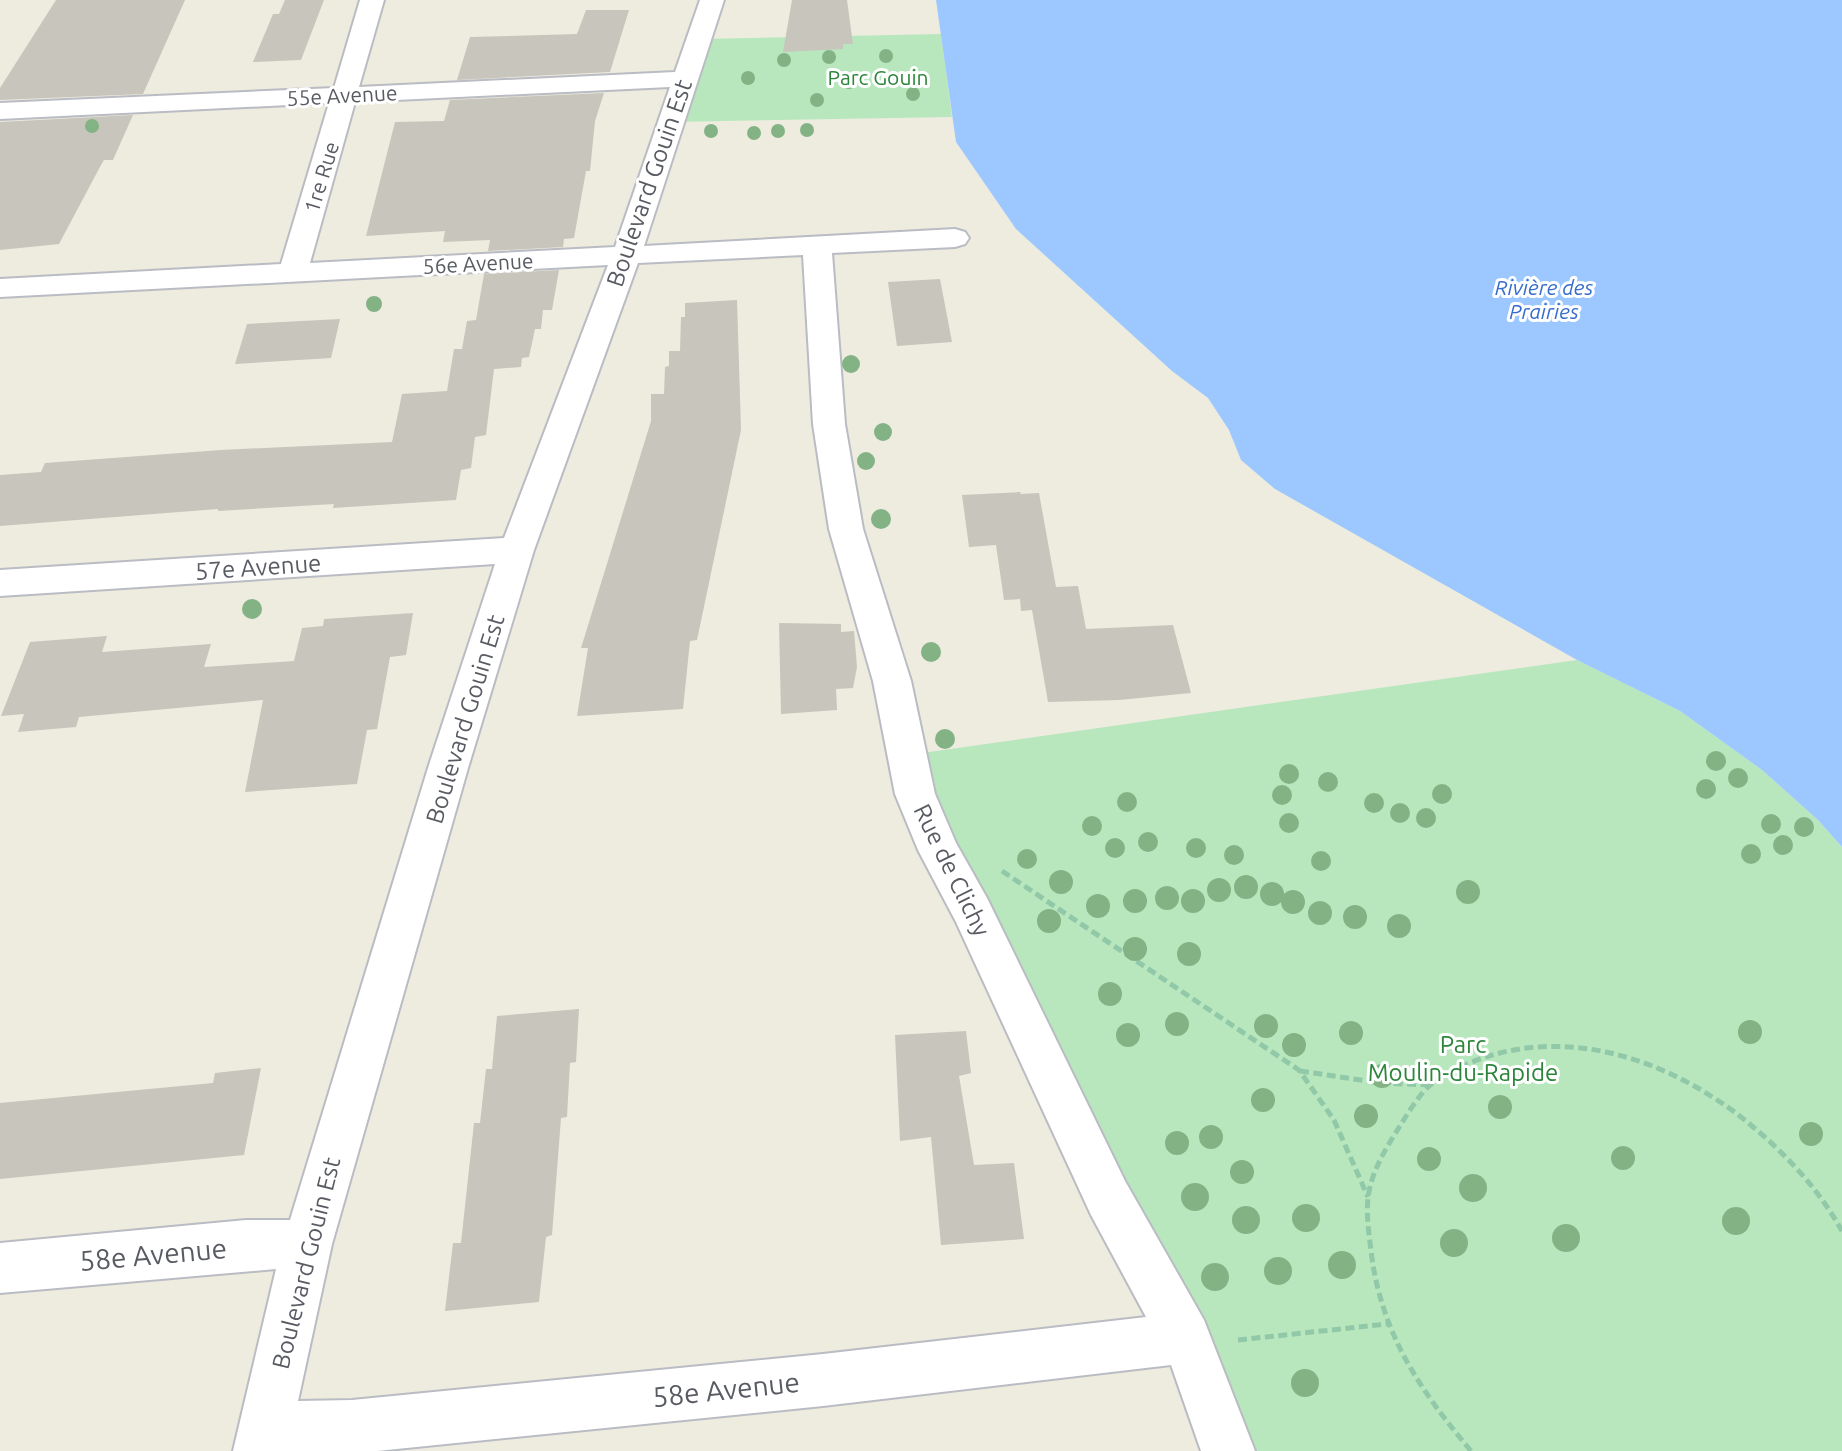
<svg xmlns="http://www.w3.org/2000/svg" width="1842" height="1451" font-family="Ubuntu,sans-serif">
<rect width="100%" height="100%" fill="#edecdf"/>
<path fill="#b8e7be" d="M941,34L952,117L670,122L699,39Z
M1577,660L1680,711L1762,770L1818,820L1842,847V1451H1228L908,755Z"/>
<path fill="#9dc8ff" d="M936,0H1842V847L1818,820L1762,770L1680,711L1577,660L1275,489L1241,460L1229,430L1208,398L1172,371L1016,229L956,142Z"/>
<path fill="#c8c5bc" d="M56,0H185L143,94L0,100V88Z
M285,0H324L301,60L253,62L273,14H279Z
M792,0H847L853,44H843V49L783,52Z
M586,10H629L610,72L457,80L470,37L577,34Z
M604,93L595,121L590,171H586L574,238L564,239L563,247L488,251L490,240L443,242L445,231L366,236L395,122L444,121L450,100Z
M133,115L113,160H104L101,165L59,244L0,250V122Z
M559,270L552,310H543L541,329H535L529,357L522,358L521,367L494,369L486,435L475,437L471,468L461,470L456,500L333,508L334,504L218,511V509L0,526V475L41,472L45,463L221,450L392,442L402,394L447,391L454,349H462L467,321L476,320L484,274Z
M940,279L952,342L897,346L888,282Z
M737,300L741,430L697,640L690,641L683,709L577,716L588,648H581L651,421V394H664L665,367L669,366V351H680L681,317H685V303Z
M340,319L331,358L235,364L247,324Z
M1021,492L1020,494L1039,493L1056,587L1078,586L1086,629L1173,625L1191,693L1119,700L1048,702L1032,610L1021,611L1020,599L1004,600L996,545L969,547L962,495Z
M413,613L406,655L390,657L377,729L367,730L357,784L245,792L263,700L79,717L76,727L18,732L24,714L1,716L30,642L107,636L102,652L211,644L204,667L294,661L302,628L323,626L324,619Z
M779,623L841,624V632L854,631L857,667L853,688L836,689L837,710L781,714Z
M579,1009L576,1062L570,1063L567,1117L561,1118L552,1235L546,1237L539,1302L445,1311L453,1243H461L474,1123H480L486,1069H492L497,1016Z
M966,1031L971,1073L959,1076L974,1165L1014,1163L1024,1239L941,1245L931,1137L900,1141L895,1035Z
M261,1068L244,1155L0,1179V1103L213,1083L215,1073Z"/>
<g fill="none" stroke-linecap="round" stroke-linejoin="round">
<defs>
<path id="minor" d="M360,0H384L359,87L675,72L700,0H724L644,246L955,229L965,232L969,238L965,244L955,247L832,253L845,424L863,529L911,681L935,794L956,843L987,898L1125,1181L1204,1320L1255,1451H1201L1171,1365L823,1406L377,1451H233L276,1269L0,1293V1243L246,1220H290L428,768L495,564L0,596V570L504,538L608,265L0,297V279L281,264L329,103L0,119V103L334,88ZM670,87L615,247L310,263L355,102ZM803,255L813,424L829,529L873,681L895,794L918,850L956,922L1091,1215L1146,1317L823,1354L352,1400L298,1401L332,1244L468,768L534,550L638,263Z"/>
</defs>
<use href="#minor" stroke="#babcc3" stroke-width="4"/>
<path stroke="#91c8a8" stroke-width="5" stroke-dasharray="9 4.5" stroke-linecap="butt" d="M1002,871L1299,1070L1334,1120L1368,1197
M1300,1071L1380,1083L1430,1085
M1238,1340L1387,1324
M1471,1451C1419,1389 1381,1333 1371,1251C1369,1233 1366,1215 1368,1198C1371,1172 1386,1148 1400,1126C1408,1113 1417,1098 1428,1087C1444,1073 1469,1062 1489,1056C1577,1029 1670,1062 1741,1117C1781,1149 1817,1186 1842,1231"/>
<use href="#minor" fill="#fff" fill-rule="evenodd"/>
</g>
<g fill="#83b385">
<circle cx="886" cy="56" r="7"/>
<circle cx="829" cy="57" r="7"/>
<circle cx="784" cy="60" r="7"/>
<circle cx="748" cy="78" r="7"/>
<circle cx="849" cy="82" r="7"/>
<circle cx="913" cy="94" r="7"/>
<circle cx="817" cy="100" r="7"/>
<circle cx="92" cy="126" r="7"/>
<circle cx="807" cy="130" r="7"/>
<circle cx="711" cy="131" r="7"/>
<circle cx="778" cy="131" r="7"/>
<circle cx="754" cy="133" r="7"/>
<circle cx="374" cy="304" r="8"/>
<circle cx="851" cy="364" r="9"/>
<circle cx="883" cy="432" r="9"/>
<circle cx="866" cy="461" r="9"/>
<circle cx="881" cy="519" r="10"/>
<circle cx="252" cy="609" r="10"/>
<circle cx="931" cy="652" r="10"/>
<circle cx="945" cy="739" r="10"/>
<circle cx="1716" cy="761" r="10"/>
<circle cx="1289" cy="774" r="10"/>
<circle cx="1738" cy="778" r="10"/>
<circle cx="1328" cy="782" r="10"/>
<circle cx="1706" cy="789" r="10"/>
<circle cx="1442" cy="794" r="10"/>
<circle cx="1282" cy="795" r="10"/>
<circle cx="1127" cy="802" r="10"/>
<circle cx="1374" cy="803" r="10"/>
<circle cx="1400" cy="813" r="10"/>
<circle cx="1426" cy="818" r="10"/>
<circle cx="1289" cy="823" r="10"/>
<circle cx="1771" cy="824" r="10"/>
<circle cx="1092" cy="826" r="10"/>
<circle cx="1804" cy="827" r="10"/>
<circle cx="1148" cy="842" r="10"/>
<circle cx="1783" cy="845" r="10"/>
<circle cx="1115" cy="848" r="10"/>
<circle cx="1196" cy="848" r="10"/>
<circle cx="1751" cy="854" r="10"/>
<circle cx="1234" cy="855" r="10"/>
<circle cx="1027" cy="859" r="10"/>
<circle cx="1321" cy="861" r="10"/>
<circle cx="1061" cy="882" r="12"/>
<circle cx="1246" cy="887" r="12"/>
<circle cx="1219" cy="890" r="12"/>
<circle cx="1468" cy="892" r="12"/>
<circle cx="1272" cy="894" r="12"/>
<circle cx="1167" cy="898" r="12"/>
<circle cx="1135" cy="901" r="12"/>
<circle cx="1193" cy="901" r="12"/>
<circle cx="1293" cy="902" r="12"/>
<circle cx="1098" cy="906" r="12"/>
<circle cx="1320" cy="913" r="12"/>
<circle cx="1355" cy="917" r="12"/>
<circle cx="1049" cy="921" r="12"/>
<circle cx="1399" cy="926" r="12"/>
<circle cx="1135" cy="949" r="12"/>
<circle cx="1189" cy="954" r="12"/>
<circle cx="1110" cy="994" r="12"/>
<circle cx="1177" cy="1024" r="12"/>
<circle cx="1266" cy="1026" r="12"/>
<circle cx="1750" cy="1032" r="12"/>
<circle cx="1351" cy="1033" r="12"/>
<circle cx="1128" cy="1035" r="12"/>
<circle cx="1294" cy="1045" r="12"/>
<circle cx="1382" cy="1076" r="12"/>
<circle cx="1263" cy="1100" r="12"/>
<circle cx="1500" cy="1107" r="12"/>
<circle cx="1366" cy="1116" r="12"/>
<circle cx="1811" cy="1134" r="12"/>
<circle cx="1211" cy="1137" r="12"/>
<circle cx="1177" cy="1143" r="12"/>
<circle cx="1623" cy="1158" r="12"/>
<circle cx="1429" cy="1159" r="12"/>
<circle cx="1242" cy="1172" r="12"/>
<circle cx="1473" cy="1188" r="14"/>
<circle cx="1195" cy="1197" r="14"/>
<circle cx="1306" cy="1218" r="14"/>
<circle cx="1246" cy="1220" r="14"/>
<circle cx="1736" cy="1221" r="14"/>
<circle cx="1566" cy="1238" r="14"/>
<circle cx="1454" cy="1243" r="14"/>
<circle cx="1342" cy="1265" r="14"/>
<circle cx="1278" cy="1271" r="14"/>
<circle cx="1215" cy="1277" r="14"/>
<circle cx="1305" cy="1383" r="14"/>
</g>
<g text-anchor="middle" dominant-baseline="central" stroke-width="6" stroke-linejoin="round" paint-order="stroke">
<g font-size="21" fill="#2d853c" stroke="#fff">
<text x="878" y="77">Parc Gouin</text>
</g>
<g font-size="21" fill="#585b62" stroke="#fff">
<text transform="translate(342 95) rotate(-3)">55e Avenue</text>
<text transform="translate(321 177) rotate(-73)">1re Rue</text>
<text transform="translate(478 263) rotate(-3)">56e Avenue</text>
</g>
<g font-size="21" font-style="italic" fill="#366ccc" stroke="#fff">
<text x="1544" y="287">Rivière des<tspan x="1544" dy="24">Prairies</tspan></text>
</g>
<g font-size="24" fill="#585b62" stroke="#fff">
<text transform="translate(649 183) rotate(-71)">Boulevard Gouin Est</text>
<text transform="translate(258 567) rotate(-4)">57e Avenue</text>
<text transform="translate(465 719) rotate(-73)">Boulevard Gouin Est</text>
<text transform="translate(952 870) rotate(64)">Rue de Clichy</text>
<text transform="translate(306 1263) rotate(-76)">Boulevard Gouin Est</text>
</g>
<g font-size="24" fill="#2d853c" stroke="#fff">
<text x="1463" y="1044">Parc<tspan x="1463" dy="28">Moulin-du-Rapide</tspan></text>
</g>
<g font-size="28" fill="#585b62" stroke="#fff">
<text transform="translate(153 1254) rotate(-5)">58e Avenue</text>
<text transform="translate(726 1389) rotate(-6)">58e Avenue</text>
</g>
</g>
</svg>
